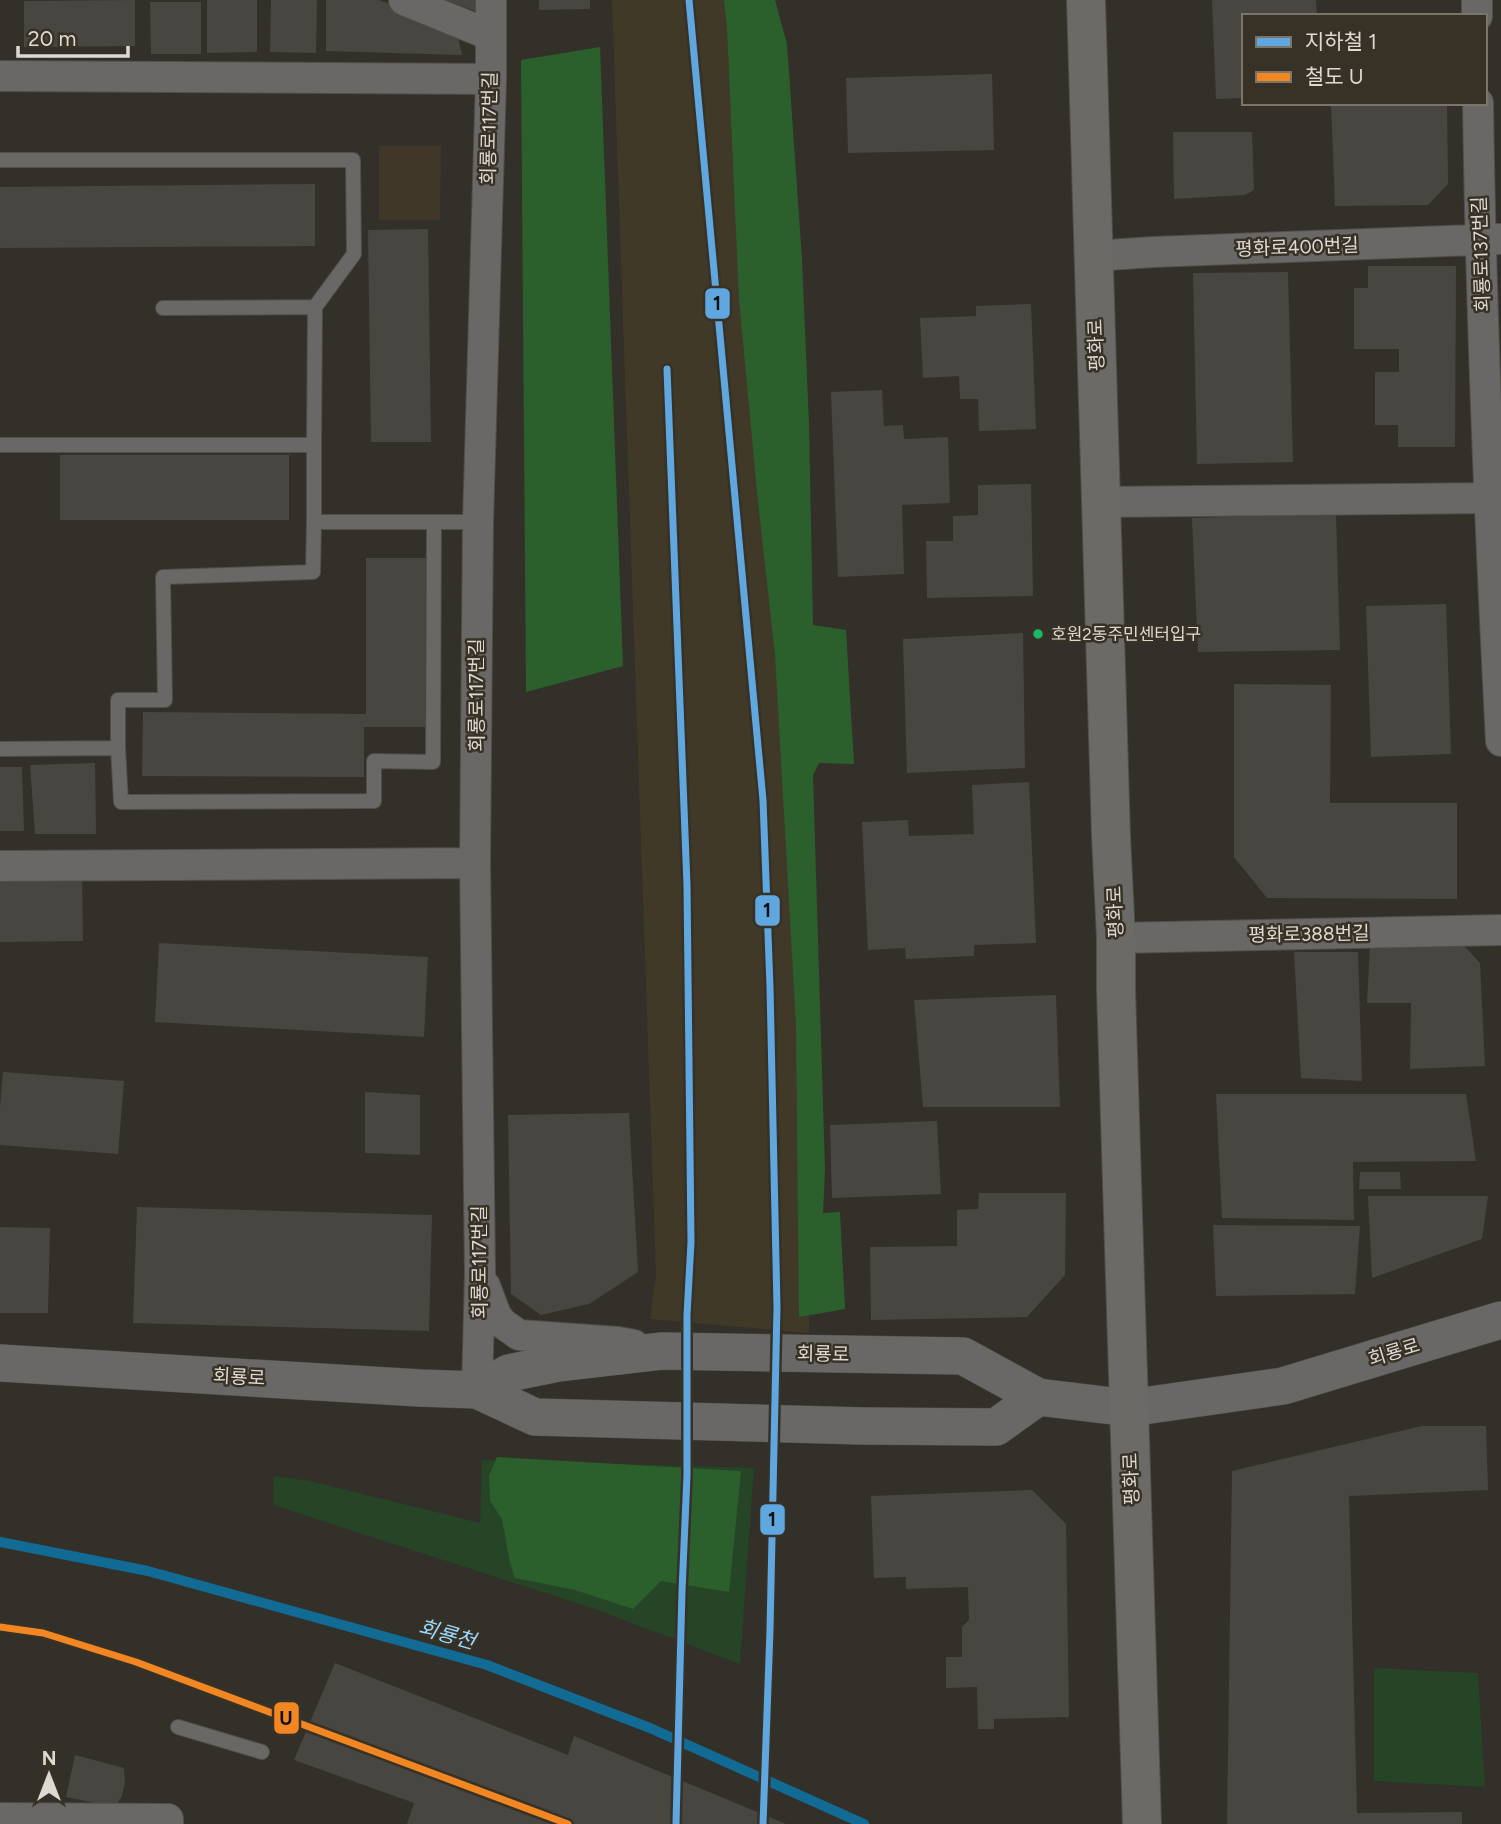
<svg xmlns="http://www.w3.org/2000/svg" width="1501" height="1824" font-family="Figtree,'Noto Sans KR',sans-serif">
<rect width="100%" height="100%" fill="#33302a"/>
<path fill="#403728" d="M379,146H441L440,220H379Z"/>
<path fill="#413928" d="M612,0H773L805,873L809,1333L650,1319L656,1275Z"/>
<path fill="#264426" d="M482,1460L754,1468L740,1664L595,1609L273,1505L274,1476L310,1481L480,1523Z
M1374,1668L1478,1673L1485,1787L1374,1781Z"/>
<path fill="#2b602d" d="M724,0H775L787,44L802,259L809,424L813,625L846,630L854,764L819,763L813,775L825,1169L823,1213L840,1212L845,1309L799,1317L796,1024L775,655L758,502L739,299L727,27Z
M600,47L623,666L526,692L521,60Z
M497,1457L741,1471L729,1592L661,1581L633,1609L575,1590L515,1578L510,1563L502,1519L490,1501L489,1476Z"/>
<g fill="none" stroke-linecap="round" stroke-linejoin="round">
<path stroke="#116b94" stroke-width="10" d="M0,1542L148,1571L487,1665L650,1728L864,1824"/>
</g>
<path fill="#484641" d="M135,0V46L24,47V1Z
M207,0H257V52L207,53Z
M271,0H317L316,53L270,52Z
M326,0H379L456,28L462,55L326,51Z
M446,0H486V15Z
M539,0H590V9L539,10Z
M1212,0H1316L1317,16H1244V98L1216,99Z
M150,2H201V54H151Z
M992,74L994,150L848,153L846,78Z
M1331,103H1447L1448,184L1428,205L1335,206Z
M1173,132H1252L1254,190L1245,195L1174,199Z
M315,184V246L0,248V187Z
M428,229L431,442H371L368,230Z
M1368,266H1456L1455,447H1398V425H1375V372H1399V349H1354V288H1368Z
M1288,272L1293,462L1197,464L1193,273Z
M1031,304L1036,429L979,431L978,399H960L959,376L923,378L920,318L976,316V306Z
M882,390L884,426L903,425L904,439L948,437L950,503L902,505L904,574L838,577L831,392Z
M60,455H289V520H60Z
M1031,484L1033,596L927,598L926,541H953V516L978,515V485Z
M1336,513L1340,650L1198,652L1192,518Z
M366,558H426L425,727H364V777L142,776L143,712L366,714Z
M1446,604L1451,754L1371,757L1366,606Z
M1023,633L1025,768L907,773L903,639Z
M1234,684L1331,685L1330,803H1457V899L1267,898L1234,857Z
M95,763L96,834H35L30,765Z
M0,767H22L24,831H0Z
M1029,782L1036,943L974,945V956L906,959L905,948L868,950L862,822L908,820L909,836L974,834L972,785Z
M82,878L83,941L0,942V879Z
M1456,937L1480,963L1485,1066L1410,1069L1411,1003H1367L1370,944Z
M159,943L428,957L424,1037L155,1022Z
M1294,952H1358L1362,1081L1301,1078Z
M1056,995L1060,1107H923L914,1000Z
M3,1072L124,1081L118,1154L0,1145V1108Z
M365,1092L420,1095V1155L365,1153Z
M1216,1094H1466L1476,1161L1353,1162L1354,1220L1222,1218Z
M629,1113L638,1272L589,1304L541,1315L511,1294L508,1115Z
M937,1121L941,1194L832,1198L830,1125Z
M1360,1172H1400L1401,1189H1359Z
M979,1193H1066L1065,1275L1027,1317L871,1320L870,1247L957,1246V1210L978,1209Z
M1368,1196H1488L1482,1239L1372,1278Z
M137,1207L432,1215L429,1331L133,1323Z
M1213,1225L1360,1226L1355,1294L1216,1296Z
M0,1227L50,1228L48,1313H0Z
M1422,1426H1486L1488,1490L1349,1496L1357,1813L1462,1812V1824H1227L1232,1471Z
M1032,1490L1066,1524L1069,1717L994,1719V1729H978L977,1687L946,1688V1657H962V1627L969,1620L968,1587L906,1589V1577L874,1578L871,1496Z
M335,1663L568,1755L574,1736L786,1824H407L414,1803L294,1760Z
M75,1755L124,1768L125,1782L122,1796L115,1807L66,1797Z"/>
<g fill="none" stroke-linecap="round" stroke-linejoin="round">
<defs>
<path id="service" d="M0,160H353L354,254L315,307L314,445
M163,308L315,307
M0,445H314V522H478
M118,748V700H165L163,577L313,572L314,522
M0,749L118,748L121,802L374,801V761L433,762L434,522
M178,1727L262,1752"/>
<path id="minor" d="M404,0L490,35
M1477,16V0
M0,76L491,79
M1478,103C1481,316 1490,529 1501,741
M1094,256L1153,252L1501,239
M1101,502L1490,498
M0,866L475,863
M1116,938L1501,930
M485,1286L496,1315L502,1323L519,1335L618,1342L634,1345
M477,1390L480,1273L475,863L478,522L491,79V0
M0,1818L168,1819V1824"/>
<path id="tertiary" d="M0,1363L420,1388L477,1390L535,1417L863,1426L996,1427L1038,1397
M477,1390L509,1373L558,1363L662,1351L963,1356L1038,1397L1129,1408L1283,1386L1501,1320"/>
<path id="secondary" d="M1086,0L1111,836L1116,938V990L1142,1824"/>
</defs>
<use href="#service" stroke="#514e49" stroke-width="16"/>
<use href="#minor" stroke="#514e49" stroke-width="32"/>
<use href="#tertiary" stroke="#514e49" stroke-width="38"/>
<use href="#secondary" stroke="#514e49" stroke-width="40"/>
<use href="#service" stroke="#696866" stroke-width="14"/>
<use href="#minor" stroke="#696866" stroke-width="30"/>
<use href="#tertiary" stroke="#696866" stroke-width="37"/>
<use href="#secondary" stroke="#6b6a66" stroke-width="38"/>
<defs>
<path id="rail-1" d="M0,1627L43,1633L136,1662L568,1824"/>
</defs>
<use href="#rail-1" stroke="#373126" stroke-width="12"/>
<use href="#rail-1" stroke="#f18623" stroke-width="7"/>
<defs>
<path id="metro-1" d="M689,0L763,800L770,987L777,1307L770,1630L763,1824
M667,369L687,885L691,1242L687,1315V1476L682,1591L676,1824"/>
</defs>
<use href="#metro-1" stroke="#373126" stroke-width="12"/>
<use href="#metro-1" stroke="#60a7e0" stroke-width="7"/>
</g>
<circle fill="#1ab867" stroke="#373126" stroke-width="2.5" cx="1038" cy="634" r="6"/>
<g text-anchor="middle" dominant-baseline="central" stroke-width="5" stroke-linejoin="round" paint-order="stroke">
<g font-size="17" fill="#dedad3" stroke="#373126" text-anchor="start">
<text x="1051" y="634">호원2동주민센터입구</text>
</g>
<g font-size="19" fill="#dedad3" stroke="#373126">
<text transform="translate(489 128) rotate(-89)">회룡로117번길</text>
<text transform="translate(1297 247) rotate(-2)">평화로400번길</text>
<text transform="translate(1481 254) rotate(-92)">회룡로137번길</text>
<text transform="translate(1096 345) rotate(-92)">평화로</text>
<text transform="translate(476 695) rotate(-90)">회룡로117번길</text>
<text transform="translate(1115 912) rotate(-92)">평화로</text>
<text transform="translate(1309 934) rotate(-1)">평화로388번길</text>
<text transform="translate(479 1262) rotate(-90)">회룡로117번길</text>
<text transform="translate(1394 1352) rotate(-17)">회룡로</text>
<text transform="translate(823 1354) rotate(1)">회룡로</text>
<text transform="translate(239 1377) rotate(3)">회룡로</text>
<text transform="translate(1131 1479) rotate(-92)">평화로</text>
</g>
<g font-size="21" font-style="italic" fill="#9ad8ff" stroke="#373126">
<text transform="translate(447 1634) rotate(16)">회룡천</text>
</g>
</g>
<g stroke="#373126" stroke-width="2.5">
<rect x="704" y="287" width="27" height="33" rx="7" fill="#60a7e0"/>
<rect x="754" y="894" width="27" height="33" rx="7" fill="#60a7e0"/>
<rect x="759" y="1503" width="27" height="33" rx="7" fill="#60a7e0"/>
<rect x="273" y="1701" width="27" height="34" rx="7" fill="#f18623"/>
</g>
<g font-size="19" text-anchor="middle" font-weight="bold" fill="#111">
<text x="717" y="310">1</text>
<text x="767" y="917">1</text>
<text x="772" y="1526">1</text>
<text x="286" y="1725">U</text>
</g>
<rect x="1242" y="14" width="245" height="91" fill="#373126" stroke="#7a756b" stroke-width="2"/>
<rect x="1256" y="37" width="35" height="10" fill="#60a7e0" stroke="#7a756b" stroke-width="2"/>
<text x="1305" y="49" font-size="21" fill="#dedad3">지하철 1</text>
<rect x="1256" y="72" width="35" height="10" fill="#f18623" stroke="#7a756b" stroke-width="2"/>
<text x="1305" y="84" font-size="21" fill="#dedad3">철도 U</text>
<g transform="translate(49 1775)" stroke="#373126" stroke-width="5" paint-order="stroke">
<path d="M0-5L12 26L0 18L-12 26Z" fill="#dedad3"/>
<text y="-10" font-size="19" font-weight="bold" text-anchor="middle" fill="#dedad3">N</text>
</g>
<path d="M18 46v10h110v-10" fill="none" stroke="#dedad3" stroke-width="3.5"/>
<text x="28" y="46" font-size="21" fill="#dedad3" stroke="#373126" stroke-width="5" paint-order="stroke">20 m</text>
</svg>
